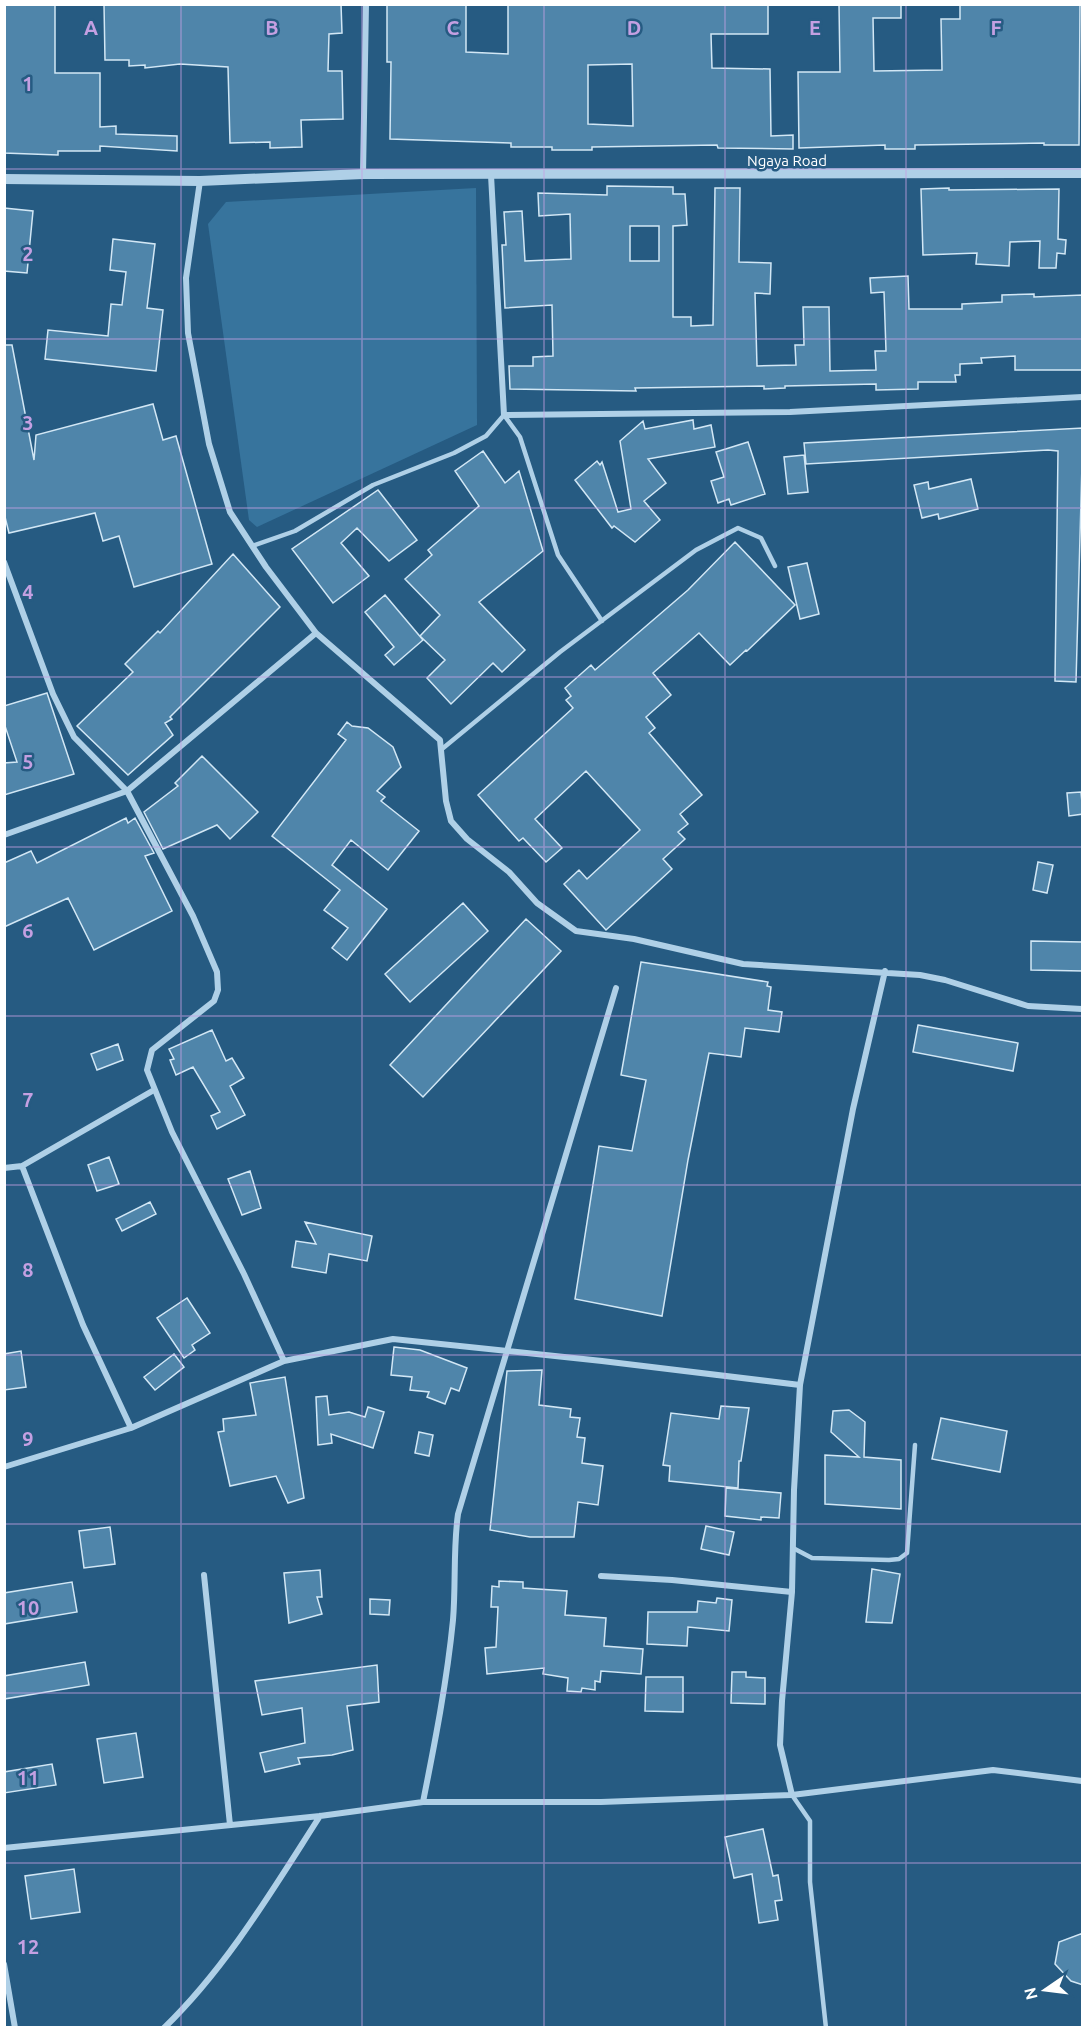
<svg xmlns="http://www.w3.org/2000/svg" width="1087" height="2032" font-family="Ubuntu,sans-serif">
<rect width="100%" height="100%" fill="#265b82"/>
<path fill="#37749d" d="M476,188L477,425L257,527L249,520L208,224L226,202Z"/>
<path fill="#4f85aa" stroke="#d2e7f5" stroke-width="1.5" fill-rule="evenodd" d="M4,4H55V73H100V127L116,126V134L177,136V151L100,146V151H58V155L4,153Z
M104,4H341L342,33L329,34L328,71H342L343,119L301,120L302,147L270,148V142L230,143L228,67L180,64L145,68V65L129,66V60H105Z
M387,4H466V52L508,54V4H768V34H711L712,68L770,69L771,136L793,135V149L718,148L717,145L592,147V150H552V147H511V143L390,139L391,62H387ZM632,64L633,126L588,124V65Z
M839,4H901V18H873L874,71L942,70L941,19H960V4H1080L1079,145H1044V143L915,145V149H885V145L799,148L798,72H840Z
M607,186L673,187V194H685L687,225L673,226V317H691V326L713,325L715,188H740L739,262L771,263L770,294L755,293L757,366L796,365L795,345H804L803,307H829L830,371L876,370L875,351H886L884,292L871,293L870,278L908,276L909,309H962V304L1002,302V295L1034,294V297L1083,295L1082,370H1015V356L981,358L982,363L960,364V375H955L956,382H918V389L876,390V384L785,386V388L764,389V386L635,388L636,391L510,389L509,366H533V357L553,356L552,305L505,308L502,245H506L504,212L522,211L525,261L571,259L570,214L539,216L538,193L607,195ZM630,226H659V261H630Z
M949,188V190L1059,189L1058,239L1066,240L1065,254L1057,253L1056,268H1039L1040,241L1010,242L1009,266L976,264L977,253L923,255L921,189Z
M4,208L33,211L27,273L4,271Z
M113,239L155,244L147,308L163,310L156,371L45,359L48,330L108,336L111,304L122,305L126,272L110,270Z
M4,345H12L34,460L36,435L153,404L163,440L176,436L212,564L134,587L119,536L103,541L95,513L9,533L4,513Z
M693,420L694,429L711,425L715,447L648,459L666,483L644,501L660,520L635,542L614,526L612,528L575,480L597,461L600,465L602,462L618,512L631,509L620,441L643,421L645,429Z
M1083,428L1076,682L1055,681L1058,451L1048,450L806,464L804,443Z
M748,442L765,494L731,505L729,499L718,503L711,481L724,477L716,452Z
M483,451L505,483L519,471L543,551L479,602L525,650L502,672L493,663L451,704L427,678L445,660L420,636L440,615L405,579L432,555L428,550L479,506L455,471Z
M804,455L808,492L788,494L784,457Z
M971,479L978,509L939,519L938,514L922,518L914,485L928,482L929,489Z
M378,490L417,540L389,561L357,528L341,543L369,576L333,603L292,549Z
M735,542L795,605L747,651L746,650L730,665L699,633L653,673L671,695L646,717L655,728L649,733L702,795L680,814L688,824L678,832L685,839L663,859L672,869L606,930L564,884L579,870L587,879L640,830L586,771L535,819L562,848L546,862L523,838L519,841L478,795L573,708L566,700L571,696L565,688L591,665L595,670L688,590Z
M233,554L280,607L170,717L172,719L165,723L173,735L128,775L77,726L133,672L125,664L158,631L160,633Z
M807,563L819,614L800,619L788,567Z
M385,595L423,640L394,665L385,655L394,647L365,612Z
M47,693L74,774L4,795V763L17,762L4,723V706Z
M347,722L352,726L368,728L393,747L401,767L377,791L385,797L381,801L419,831L388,870L351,840L332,865L387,909L347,960L332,948L348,928L324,910L340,890L272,836L346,740L338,734Z
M202,756L258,812L230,839L217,825L163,849L144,812L178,786L175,783Z
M1081,792L1083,814L1069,816L1067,793Z
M126,818L128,823L135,818L154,853L145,856L172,911L94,950L68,898L4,927V863L31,851L37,863Z
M1038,862L1053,865L1047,893L1033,890Z
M463,903L488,931L410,1002L385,974Z
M526,919L561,951L423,1097L390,1065Z
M1031,941L1083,942V971L1031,970Z
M641,962L768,982L767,986L771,987L768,1010L782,1012L779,1032L745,1028L741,1057L709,1053L688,1160L662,1316L575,1299L599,1146L632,1151L646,1080L621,1075Z
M918,1025L1018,1043L1013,1071L913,1052Z
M212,1030L226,1061L232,1058L244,1078L230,1086L245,1115L217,1129L211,1116L220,1112L193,1067L176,1075L170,1060L174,1059L169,1049Z
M118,1044L123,1060L97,1070L91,1054Z
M109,1157L119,1184L97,1191L88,1165Z
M250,1171L261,1208L242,1215L228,1179Z
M150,1202L156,1214L122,1231L116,1219Z
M305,1222L372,1236L367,1261L329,1254L326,1273L292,1267L296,1241L316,1244Z
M187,1298L210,1333L192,1345L195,1350L184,1358L157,1318Z
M394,1347L420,1350L467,1368L459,1391L451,1388L445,1404L427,1397L429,1392L410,1390L412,1377L391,1375Z
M21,1351L26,1387L4,1390V1354Z
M174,1354L184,1367L155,1390L144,1377Z
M542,1370L539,1405L571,1409L570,1417L580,1418L577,1437L585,1438L582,1463L603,1466L598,1505L578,1502L574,1537H530L490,1530L507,1371Z
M285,1377L304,1498L288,1503L276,1476L230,1486L218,1432L224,1431L223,1419L256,1415L250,1383Z
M327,1396L329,1415L349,1412L365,1417L368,1407L384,1412L373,1448L331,1434L332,1443L318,1445L316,1397Z
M721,1406L749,1408L741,1461H739L738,1488L669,1481L670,1466L663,1465L671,1413L719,1419Z
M849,1410L865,1422L864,1457L901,1460V1509L825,1504V1455L859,1457L831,1432L833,1411Z
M941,1418L1007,1431L1000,1472L932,1459Z
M419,1432L433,1435L429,1456L415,1453Z
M726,1488L781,1493L779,1518L761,1517V1520L725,1516Z
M706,1526L734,1532L729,1555L701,1549Z
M110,1527L115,1564L84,1568L79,1531Z
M872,1569L900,1574L892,1623L866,1622Z
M320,1570L322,1597H317L322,1614L289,1623L284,1573Z
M499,1581L523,1582V1588L567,1591L565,1615L606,1618L604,1646L643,1649L641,1674L601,1671L600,1682L595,1681V1690L582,1688L581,1692L567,1691L568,1678L543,1674L544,1668L487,1674L485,1648L496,1647L498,1607H491L492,1586L499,1587Z
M72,1582L77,1612L4,1624V1593Z
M717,1598L732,1600L729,1631L688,1627L687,1646L647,1644L648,1612H697L698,1601L716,1603Z
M370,1599L390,1600L389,1615L370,1614Z
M85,1662L89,1685L4,1699V1676Z
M377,1665L379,1702L347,1706L353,1750L332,1755L298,1758L300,1764L265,1772L260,1753L305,1743L302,1708L262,1715L255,1681Z
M732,1672H746V1677L765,1678V1704L731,1703Z
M646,1677H683V1712L645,1711Z
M136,1733L143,1777L104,1783L97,1739Z
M52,1764L56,1785L4,1793V1772Z
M763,1829L773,1876L778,1875L782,1900L775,1901L778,1920L759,1923L752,1874L734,1878L725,1837Z
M74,1869L80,1912L31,1919L25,1876Z
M1083,1933V1985L1071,1981L1055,1964L1059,1942Z"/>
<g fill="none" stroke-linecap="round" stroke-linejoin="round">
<path stroke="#afd0e7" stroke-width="4.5" d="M252,546L295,531L373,485L454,453L486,436L504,415L520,437L558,555L602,621
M442,749L560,652L696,550L738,528L761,538L775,566
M793,1548L812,1558L889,1560L899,1559L907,1553L915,1445
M792,1795L810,1821V1882L826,2028"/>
<path stroke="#afd0e7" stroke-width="6" d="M363,174L366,4
M491,175L504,415L790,412L1082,397
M200,181L186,278L188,333L209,444L230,512L266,567L316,633L440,740L446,801L451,821L467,839L509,872L537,903L576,931L634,939L743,964L920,975L945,980L1028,1006L1082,1009
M4,562L53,694L74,737L127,791L193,916L217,972L218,990L214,1001L152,1050L147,1070L172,1132L244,1274L284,1361
M4,835L127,791L316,633
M4,1168L22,1166
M131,1428L83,1325L22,1166L154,1090
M4,1467L131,1428L284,1361L393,1339L602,1361L800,1385L853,1109L885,971
M204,1575L230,1825
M601,1576L672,1580L792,1592
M792,1795L780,1745L782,1701L792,1592L794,1490L800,1385
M423,1802C435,1742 447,1681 453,1620C456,1584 453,1549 458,1514L616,988
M4,1848L320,1816L423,1802H601L792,1795L993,1770L1082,1781
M4,1964L15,2028
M164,2028C227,1967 273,1889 320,1816"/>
<path stroke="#afd0e7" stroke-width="10" d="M4,179L200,181L363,174L1082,173"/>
</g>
<path fill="none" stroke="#c4a0e2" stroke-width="1.5" stroke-opacity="0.55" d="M181,4V2028M362,4V2028M544,4V2028M725,4V2028M906,4V2028M4,169H1082M4,339H1082M4,508H1082M4,677H1082M4,847H1082M4,1016H1082M4,1185H1082M4,1355H1082M4,1524H1082M4,1693H1082M4,1863H1082"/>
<g text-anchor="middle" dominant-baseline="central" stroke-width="5" stroke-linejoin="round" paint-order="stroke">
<g font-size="15" fill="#fff" stroke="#265b82">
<text x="787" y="160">Ngaya Road</text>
</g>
</g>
<g font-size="20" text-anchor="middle" font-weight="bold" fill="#c4a0e2" stroke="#265b82" stroke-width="5" stroke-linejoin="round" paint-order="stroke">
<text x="91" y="35">A</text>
<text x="272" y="35">B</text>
<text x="453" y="35">C</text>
<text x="634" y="35">D</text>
<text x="815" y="35">E</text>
<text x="996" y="35">F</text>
<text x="28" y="91">1</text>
<text x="28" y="261">2</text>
<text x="28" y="430">3</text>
<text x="28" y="599">4</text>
<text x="28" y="769">5</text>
<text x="28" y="938">6</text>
<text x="28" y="1107">7</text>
<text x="28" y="1277">8</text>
<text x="28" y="1446">9</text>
<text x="28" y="1615">10</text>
<text x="28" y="1785">11</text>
<text x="28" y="1954">12</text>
</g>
<rect width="1087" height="2032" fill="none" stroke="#ffffff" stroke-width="12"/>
<g transform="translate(1045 1990) rotate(256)" stroke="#265b82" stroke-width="4.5" paint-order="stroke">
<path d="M0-4.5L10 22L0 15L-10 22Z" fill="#ffffff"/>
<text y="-9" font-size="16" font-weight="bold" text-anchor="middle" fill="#ffffff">N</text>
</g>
</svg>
